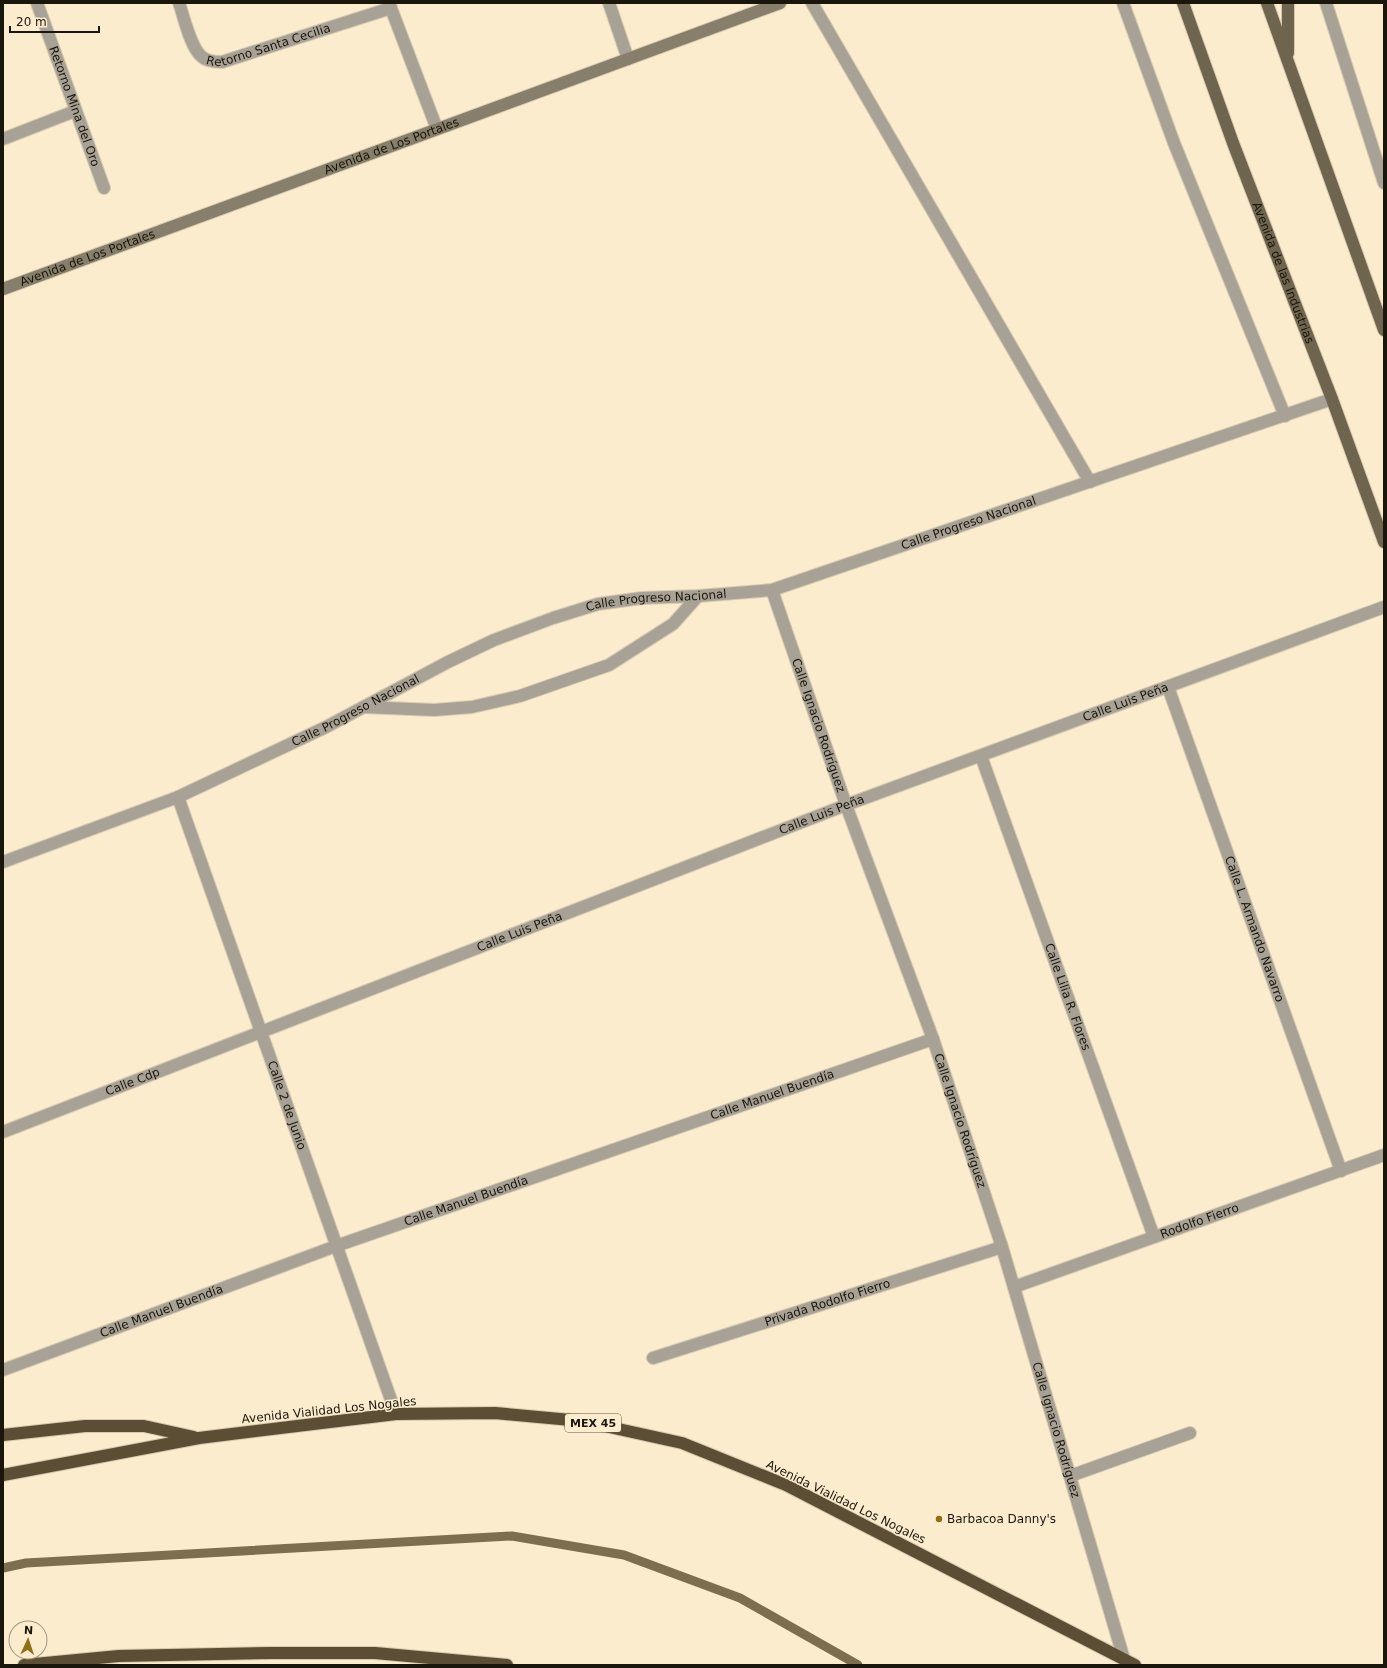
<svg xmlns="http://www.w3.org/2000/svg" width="1387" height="1668" font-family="'DejaVu Sans',sans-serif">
<rect width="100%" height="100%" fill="#fbecce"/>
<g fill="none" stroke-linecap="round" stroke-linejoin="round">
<path stroke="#7c6e4e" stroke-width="9" d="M3,1568L26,1563L512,1536L624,1555L740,1598L858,1665"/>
<defs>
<path id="lane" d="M812,3L1090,482
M1070,1476L1190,1433"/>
<g id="street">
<path id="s1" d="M37,3L104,188"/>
<path id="s2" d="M179,3C184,17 190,46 201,56C206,61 215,62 222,62L391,8"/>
<path d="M389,3L437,129"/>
<path d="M609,3L628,59"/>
<path d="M1123,3L1174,143L1285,416"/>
<path d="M1326,3L1384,183"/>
<path d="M3,139L75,111"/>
<path id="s3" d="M772,590L846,805L933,1039L1002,1247L1124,1659"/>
<path id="s4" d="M1168,687L1341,1171"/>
<path d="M364,707L434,710L472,707L520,696L609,665L673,624L698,596"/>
<path id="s5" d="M981,756L1154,1237"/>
<path id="s6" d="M178,797L396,1414"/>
<path id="s7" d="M3,862L178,797L326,727L448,662L494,640L553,618L598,604L642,598L698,596L772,590L1332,399"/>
<path id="s8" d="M3,1132L846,805L1384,607"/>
<path id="s9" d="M1014,1287L1384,1155"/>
<path id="s10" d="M653,1358L1002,1247"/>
<path id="s11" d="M3,1370L336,1246L933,1039"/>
</g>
<g id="secondary">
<path id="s12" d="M3,289L780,3"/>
</g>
<g id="primary">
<path id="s13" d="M1183,3L1233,143L1332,399L1384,542"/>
<path d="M1267,3L1384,330"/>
<path d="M1288,53V3"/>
</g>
<path id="highway" d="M3,1435L85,1426H144L194,1437
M3,1475L199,1438L396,1414L495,1413L582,1421L682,1443L786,1485L1135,1665
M24,1665L119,1656L271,1653H375L507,1665"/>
</defs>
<use href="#lane" stroke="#d7caaf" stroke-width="14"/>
<use href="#street" stroke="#d7caaf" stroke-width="14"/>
<use href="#secondary" stroke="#d7caaf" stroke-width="14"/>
<use href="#primary" stroke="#d7caaf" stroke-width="14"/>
<use href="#highway" stroke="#d7caaf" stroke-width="14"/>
<use href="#lane" stroke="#a8a296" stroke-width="12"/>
<use href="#street" stroke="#a8a296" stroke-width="12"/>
<use href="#secondary" stroke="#877e6b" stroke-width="12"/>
<use href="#primary" stroke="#6f644e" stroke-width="12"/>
<use href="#highway" stroke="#5b4e34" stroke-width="12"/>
</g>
<circle fill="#916f16" stroke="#fbecce" stroke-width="1.5" cx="939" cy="1519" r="4"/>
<g text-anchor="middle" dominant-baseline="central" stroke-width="3" stroke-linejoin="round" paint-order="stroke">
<rect fill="#fbecce" stroke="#5e5646" stroke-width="1" x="565" y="1414" width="56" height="18" rx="3"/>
<g font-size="11" font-weight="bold" fill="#1b160b">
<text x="593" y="1423">MEX 45</text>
</g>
<g font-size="12" fill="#1b160b" stroke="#fbecce">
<text stroke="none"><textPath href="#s2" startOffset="129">Retorno Santa Cecilia</textPath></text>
<text stroke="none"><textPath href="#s1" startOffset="110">Retorno Mina del Oro</textPath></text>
<text stroke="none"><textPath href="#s12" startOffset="414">Avenida de Los Portales</textPath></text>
<text stroke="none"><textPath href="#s12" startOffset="90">Avenida de Los Portales</textPath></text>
<text stroke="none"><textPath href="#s13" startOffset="288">Avenida de las Industrias</textPath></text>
<text stroke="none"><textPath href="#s7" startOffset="1032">Calle Progreso Nacional</textPath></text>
<text stroke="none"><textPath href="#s7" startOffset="708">Calle Progreso Nacional</textPath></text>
<text stroke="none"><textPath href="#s8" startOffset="1202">Calle Luis Peña</textPath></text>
<text stroke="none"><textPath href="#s7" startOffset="384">Calle Progreso Nacional</textPath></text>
<text stroke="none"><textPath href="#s3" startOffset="143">Calle Ignacio Rodríguez</textPath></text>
<text stroke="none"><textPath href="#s8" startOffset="878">Calle Luis Peña</textPath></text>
<text stroke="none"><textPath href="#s4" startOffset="257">Calle L. Armando Navarro</textPath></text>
<text stroke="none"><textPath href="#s8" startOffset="554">Calle Luis Peña</textPath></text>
<text stroke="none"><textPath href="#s5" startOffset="256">Calle Lilia R. Flores</textPath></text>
<text stroke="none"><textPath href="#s8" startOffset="139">Calle Cdp</textPath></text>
<text stroke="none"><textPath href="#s11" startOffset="817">Calle Manuel Buendía</textPath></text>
<text stroke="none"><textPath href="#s6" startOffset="327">Calle 2 de Junio</textPath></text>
<text stroke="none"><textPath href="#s3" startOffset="563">Calle Ignacio Rodríguez</textPath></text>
<text stroke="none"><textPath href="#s11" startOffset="493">Calle Manuel Buendía</textPath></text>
<text stroke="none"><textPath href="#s9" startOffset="197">Rodolfo Fierro</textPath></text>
<text stroke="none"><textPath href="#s10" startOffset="183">Privada Rodolfo Fierro</textPath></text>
<text stroke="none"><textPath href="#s11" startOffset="169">Calle Manuel Buendía</textPath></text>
<text transform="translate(329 1410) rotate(-6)">Avenida Vialidad Los Nogales</text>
<text stroke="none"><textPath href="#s3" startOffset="887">Calle Ignacio Rodríguez</textPath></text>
<text transform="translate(846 1502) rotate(26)">Avenida Vialidad Los Nogales</text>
</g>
<g font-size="12" fill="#1b160b" stroke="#fbecce" text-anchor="start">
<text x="947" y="1519">Barbacoa Danny's</text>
</g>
</g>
<rect width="1387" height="1668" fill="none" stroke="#1b160b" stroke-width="8"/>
<g transform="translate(28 1640) rotate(3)"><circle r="19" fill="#fbecce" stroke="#a19680"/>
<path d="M0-3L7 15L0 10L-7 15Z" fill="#916f16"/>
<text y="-6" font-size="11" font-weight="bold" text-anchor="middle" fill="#1b160b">N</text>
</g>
<path d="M10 26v6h89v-6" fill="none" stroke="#1b160b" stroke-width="2"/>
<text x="16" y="26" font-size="12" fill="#1b160b" stroke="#fbecce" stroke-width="3" paint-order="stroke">20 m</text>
</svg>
